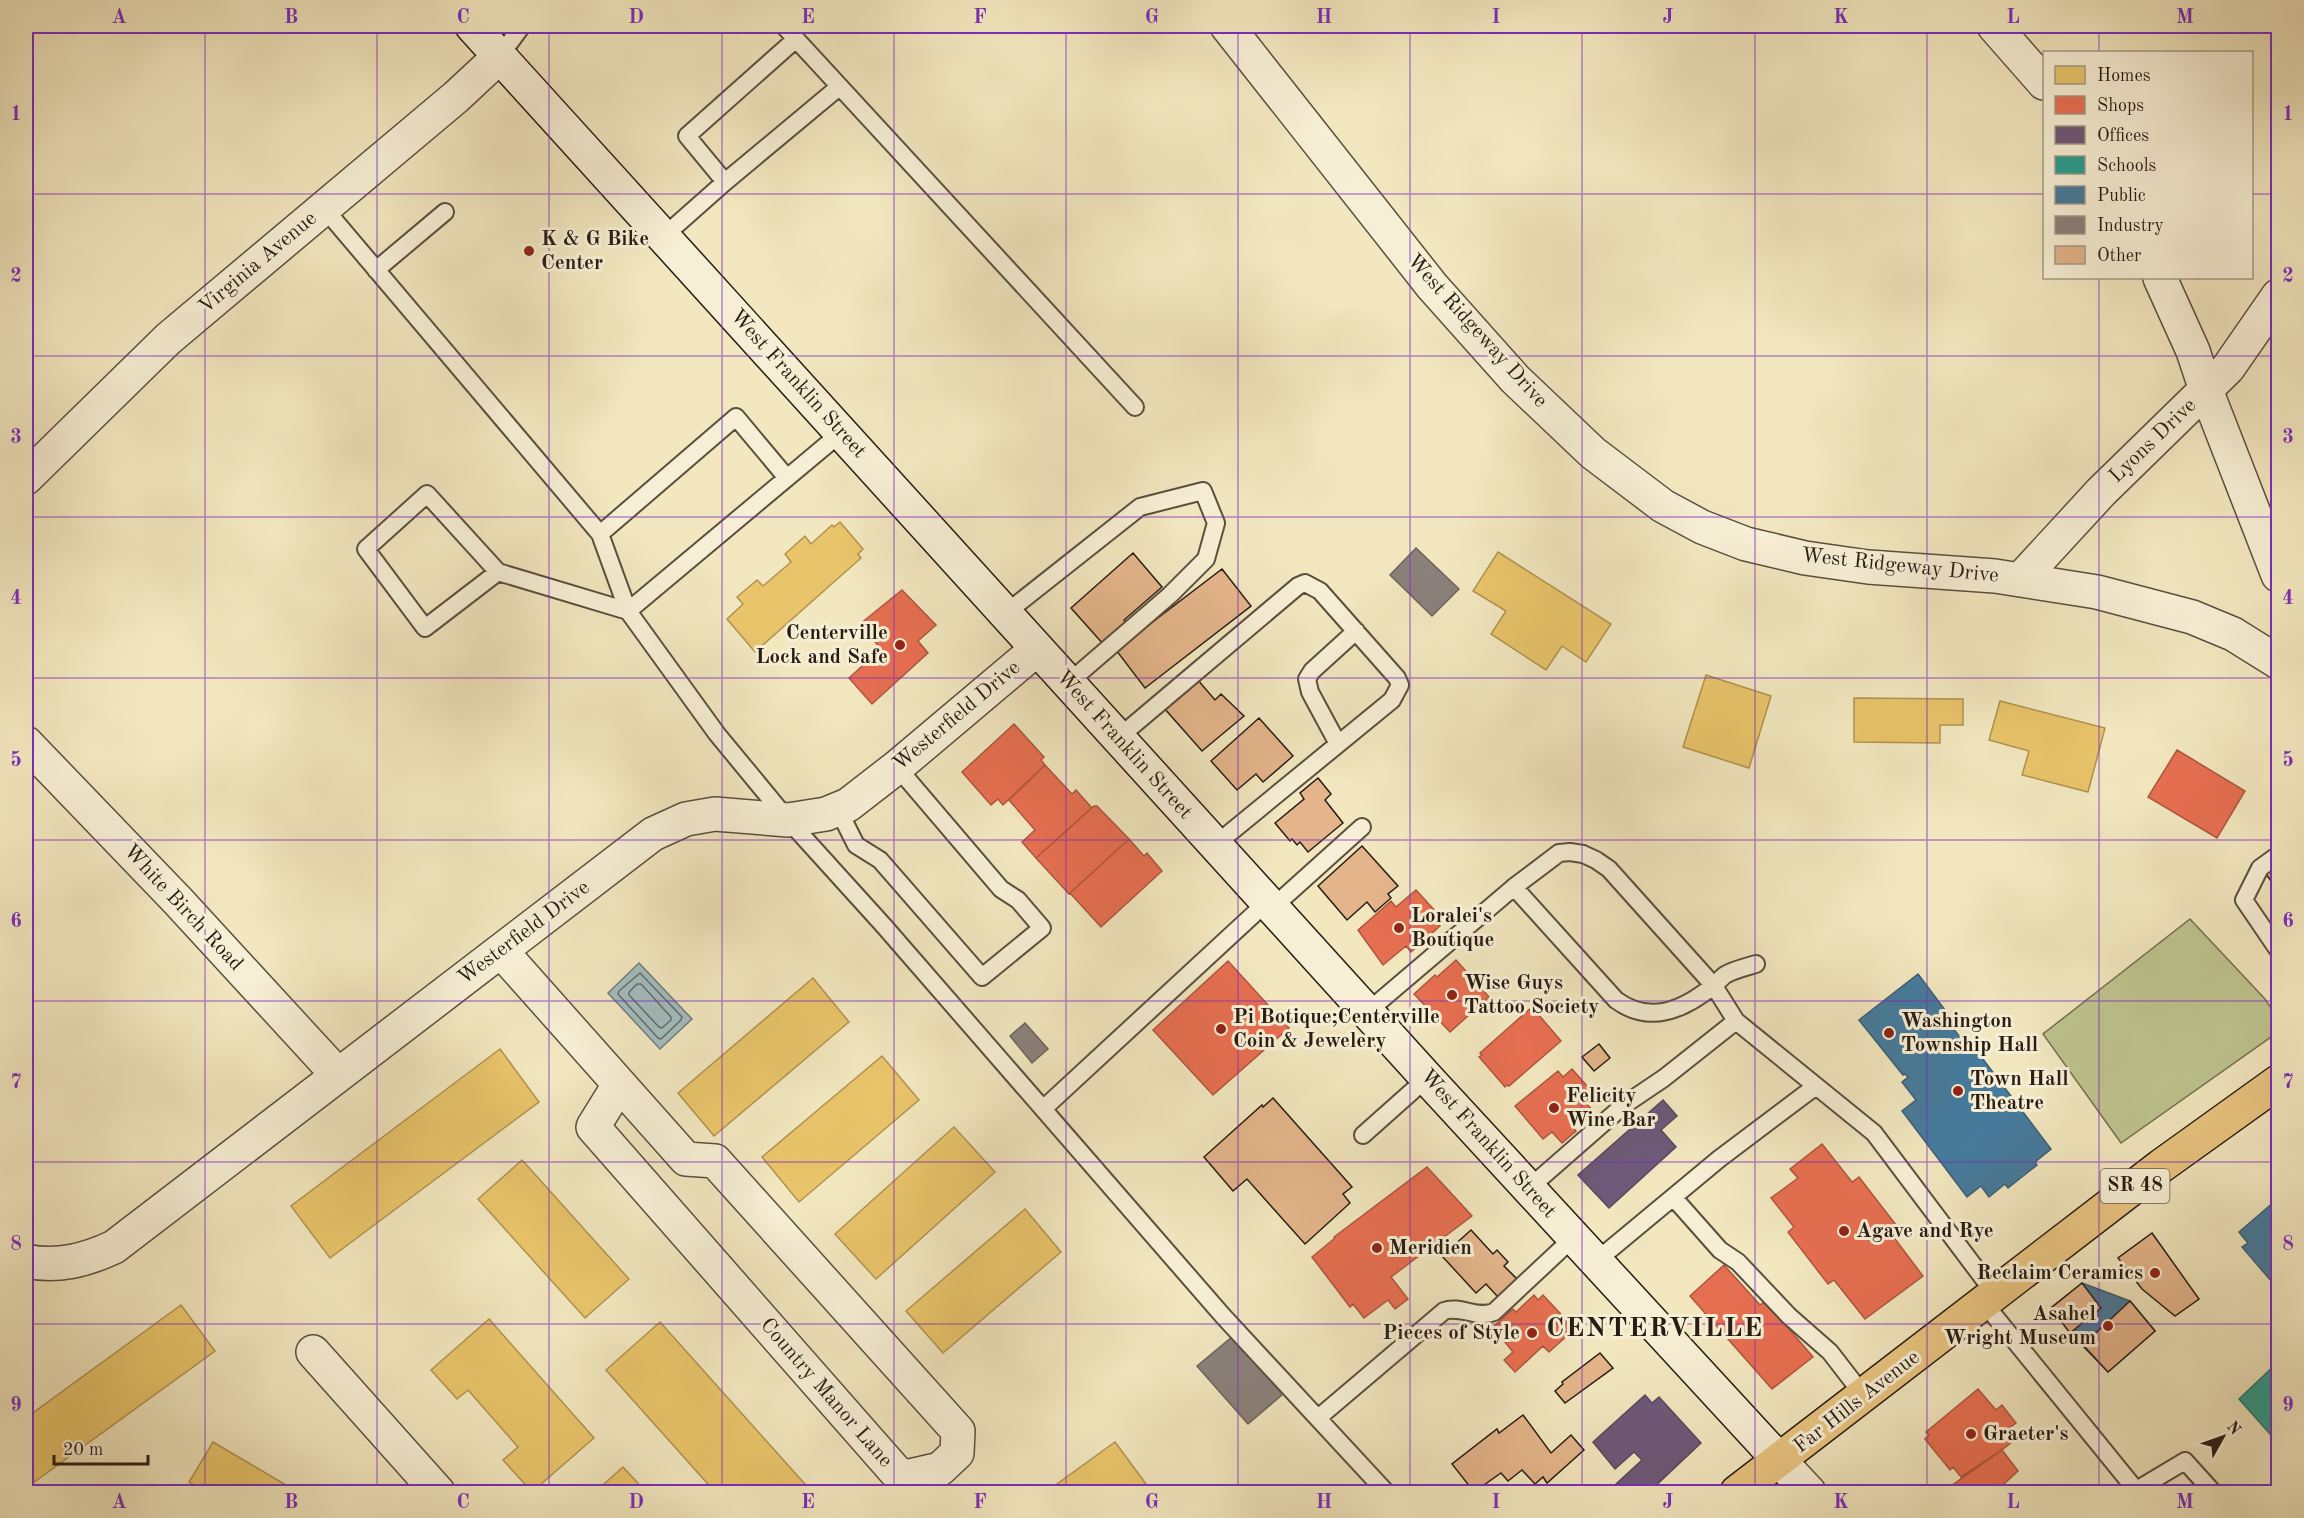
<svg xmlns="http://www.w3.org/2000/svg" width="2304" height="1518" font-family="'Old Standard TT',serif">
<rect width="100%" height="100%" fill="#f2e7bf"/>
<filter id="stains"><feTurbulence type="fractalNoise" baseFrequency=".00333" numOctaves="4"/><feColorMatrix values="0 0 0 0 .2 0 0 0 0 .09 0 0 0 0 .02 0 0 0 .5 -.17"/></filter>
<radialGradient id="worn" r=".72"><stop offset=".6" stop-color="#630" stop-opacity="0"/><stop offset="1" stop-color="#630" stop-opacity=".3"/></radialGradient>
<path fill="#bec48f" stroke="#727052" stroke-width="1.5" d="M2190,919L2265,999L2278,1018V1032L2121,1143L2043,1034Z"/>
<path fill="#a2bcbe" stroke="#717c7a" stroke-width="1.5" d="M639,963L692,1019L660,1049L608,993Z"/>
<path fill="#e9c46a" stroke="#af9250" stroke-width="1.5" d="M840,522L863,549L858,554L861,558L755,652L727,619L743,604L737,597L757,580L763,586L791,562L785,554L805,536L811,544L832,525L834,527Z
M1498,552L1611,624L1586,662L1562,646L1546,670L1491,634L1506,611L1473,591Z
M1706,675L1771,696L1749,768L1683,747Z
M1854,698L1963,699V725H1940V743L1854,742Z
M2000,701L2105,728L2088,792L2022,775L2029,751L1989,740Z
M813,978L849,1022L714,1136L678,1093Z
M500,1049L539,1102L330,1258L291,1206Z
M882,1056L919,1100L799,1202L762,1157Z
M954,1127L995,1172L876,1279L835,1234Z
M522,1160L629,1279L585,1318L478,1199Z
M1025,1209L1061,1252L943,1353L906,1311Z
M181,1305L215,1351L26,1488V1418Z
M489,1319L594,1438L532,1492L503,1460L518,1447L468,1390L457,1399L431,1370Z
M660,1322L812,1492H715L606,1370Z
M213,1442L298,1492H206L189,1482Z
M1115,1442L1152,1492H1046Z
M623,1467L646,1492H595Z"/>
<path fill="#e76f51" stroke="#ad563f" stroke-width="1.5" d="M902,590L936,625L918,641L928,653L872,704L849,678L881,649L860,624Z
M1014,724L1044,757L1041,760L1045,765L1003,805L998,799L991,805L962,772Z
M2177,750L2245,791L2217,838L2148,797Z
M1045,765L1072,794L1076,790L1092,808L1036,858L1022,842L1035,830L1009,800Z
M1094,806H1097L1129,839L1069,894L1036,858Z
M1129,839L1144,856L1147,853L1162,871L1101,927L1070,893Z
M1416,890L1436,912L1431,916L1440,926L1411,952L1406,946L1383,965L1358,930L1391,901L1396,907Z
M1456,960L1489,997L1450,1032L1414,994L1435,975L1437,977Z
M1228,961L1289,1028L1213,1095L1153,1030Z
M1532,1007L1561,1041L1509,1086L1507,1085L1505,1087L1479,1057L1482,1055L1480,1053Z
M1572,1069L1595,1095L1586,1103L1593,1111L1574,1128L1576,1131L1562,1143L1552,1132L1543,1139L1515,1106L1558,1071L1563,1077Z
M1822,1144L1852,1182L1859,1177L1899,1229L1892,1235L1923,1276L1865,1319L1834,1280L1828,1284L1788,1232L1794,1227L1771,1198L1798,1178L1790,1169Z
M1427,1167L1472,1216L1391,1277L1408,1299L1395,1309L1388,1300L1364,1318L1353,1304L1350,1307L1312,1257L1335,1238L1334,1237Z
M1724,1265L1760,1305L1765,1301L1813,1357L1772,1389L1690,1296Z
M1534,1295L1538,1300L1543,1295L1571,1325L1565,1330L1569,1334L1549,1352L1543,1346L1515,1372L1504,1360L1513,1352L1493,1327L1513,1309L1516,1312Z
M1978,1389L1996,1410L2002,1405L2016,1423L2009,1428L2017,1438L2002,1450L1961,1477L1953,1467L1950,1470L1925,1439L1929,1435L1926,1432Z
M2002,1450L2018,1471L2004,1484L2011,1492H1930L1937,1487L1940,1492L1945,1490Z"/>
<path fill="#6d597a" stroke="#58475b" stroke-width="1.5" d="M1663,1100L1677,1116L1661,1130L1676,1147L1609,1208L1578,1175Z
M1645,1395L1652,1403L1659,1397L1701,1443L1649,1492H1624L1616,1484L1642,1460L1634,1452L1615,1469L1593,1442Z"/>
<path fill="#2a9d8f" stroke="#29766a" stroke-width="1.5" d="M2278,1362V1443L2239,1399Z"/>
<path fill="#457b9d" stroke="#3c5e74" stroke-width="1.5" d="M1918,974L1951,1018L1947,1021L1960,1037L1964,1034L2051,1149L2035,1162L2037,1165L2008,1188L2005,1184L1989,1197L1981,1186L1967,1197L1902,1111L1916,1100L1902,1082L1908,1077L1905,1074L1903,1075L1859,1020Z
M2275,1201L2278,1205V1289L2242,1247L2248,1243L2239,1232Z
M2082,1283L2130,1301L2155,1331L2108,1372L2070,1333L2051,1308Z"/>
<path fill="#8a817c" stroke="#6c635d" stroke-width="1.5" d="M1416,548L1459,589L1432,616L1390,575Z
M1025,1023L1048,1049L1032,1063L1010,1036Z
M1233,1336L1283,1394L1248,1424L1197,1366Z"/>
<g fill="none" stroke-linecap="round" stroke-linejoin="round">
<path stroke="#646c69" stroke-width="1.5" d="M640,973L682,1017L681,1020L661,1039L658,1038L618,994L619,991Z
M637,984H641L671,1017V1020L662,1028L659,1027L629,995V992Z"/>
</g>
<path fill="#e4b58a" stroke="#271c14" stroke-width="1.5" d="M1133,553L1162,587L1124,620L1127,624L1104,645L1071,608Z
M1222,569L1251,606L1145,688L1116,650Z
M1197,679L1215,700L1221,694L1244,716L1202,751L1164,708Z
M1259,718L1293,756L1263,782L1256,774L1237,790L1211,761Z
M1318,778L1331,794L1325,800L1343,823L1308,852L1300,842L1297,845L1292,839L1290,841L1275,823L1304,799L1300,793Z
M1362,846L1398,886L1388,894L1391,898L1375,912L1367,902L1347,920L1318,886Z
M2278,866V891L2266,874Z
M1599,1044L1610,1058L1594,1071L1582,1057Z
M1273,1098L1352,1187L1343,1194L1350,1203L1305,1244L1247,1179L1233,1191L1204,1157L1262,1105L1263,1107Z
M1471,1230L1493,1254L1497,1250L1508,1262L1504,1266L1517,1279L1498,1297L1486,1284L1476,1293L1442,1256Z
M2152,1233L2199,1299L2175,1316L2142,1289L2118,1258Z
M2082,1283L2101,1308L2070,1333L2051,1308Z
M2130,1301L2155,1331L2108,1372L2083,1345Z
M1600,1353L1613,1368L1565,1403L1555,1391L1563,1384L1562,1382Z
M1523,1415L1551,1453L1571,1435L1584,1450L1547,1483L1543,1477L1535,1484L1522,1470L1508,1481L1501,1473L1474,1492L1452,1464L1497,1429L1499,1433Z"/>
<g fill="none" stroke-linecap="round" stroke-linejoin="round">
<defs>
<path id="service" d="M784,26L1135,407
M796,39L687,136L725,182L839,87
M499,57L522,26
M324,208L600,534L736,417L787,478
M664,236L725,182
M376,270L445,212
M842,432L628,611L717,734L788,820L884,926L1223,1316L1386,1492
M600,534L628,611
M498,572L425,628L366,549L427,494L498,572L628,611
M1006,613L1140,507L1203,491L1216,523L1206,559L1170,595L1068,683
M1118,738L1298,586L1305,583L1320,591L1397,678L1400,685L1392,700L1215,845
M1338,744L1310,692L1307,679L1312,671L1356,631
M838,809L856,845L880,860L982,977L1042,928L1018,900L1001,889L897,767
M2278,855L2260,868L2244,900L2278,950
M1514,887L1616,1000C1650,1025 1684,1010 1714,985C1718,982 1721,978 1725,975C1733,970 1746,967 1756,964
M1272,908L1362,827
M1367,1012L1514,887L1559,853L1570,852L1583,854L1596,860L1609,869L1714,986L1736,1021L1874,1133L1995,1294
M1043,1109L1267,902
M1363,1135L1427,1078
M1528,1189L1624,1105L1664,1078L1736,1021
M1673,1197L1720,1250L1738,1262L1789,1316L1830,1352L1864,1396
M1595,1262L1719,1159L1816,1086
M1984,1303L2136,1490
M1318,1418L1444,1311C1460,1305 1477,1319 1494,1312L1573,1238
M2133,1492L2185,1461L2213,1492"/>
<path id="minor" d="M1227,26L1432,286L1515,379L1593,453L1663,506L1702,527L1746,544L1805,558L1868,567L1995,576L2097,592L2192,617L2233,634L2278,662
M1994,26L2044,83
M2160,278L2193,351L2206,390L2278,575
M26,478L168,339L456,97L499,57
M2020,580L2101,492L2228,368L2278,296
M26,743L178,901L338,1075
M501,951L686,1159L715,1161L958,1431L957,1453L940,1469L905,1477L896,1472L593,1127L619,1085
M26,1261C57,1268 86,1260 114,1247L653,834L686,819L715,814L788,820L826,814L848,805L897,767L1037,649
M313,1352L438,1492"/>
<path id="tertiary" d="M1780,1461L1809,1492"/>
<path id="secondary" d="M472,26L1427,1078L1780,1461"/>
<path id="primary" d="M1737,1492L2161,1166L2278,1082"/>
</defs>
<use href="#service" stroke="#5a4f3f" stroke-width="20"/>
<use href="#minor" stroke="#5a4f3f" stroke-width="36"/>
<use href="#tertiary" stroke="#5a4f3f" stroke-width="36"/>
<use href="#secondary" stroke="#271c14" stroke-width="36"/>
<use href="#primary" stroke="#271c14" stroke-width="36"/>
<use href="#service" stroke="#f7efd5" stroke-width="16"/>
<use href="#minor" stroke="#f7efd5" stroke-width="33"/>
<use href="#tertiary" stroke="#f7efd5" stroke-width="33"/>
<use href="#secondary" stroke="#f7efd5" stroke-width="33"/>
<use href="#primary" stroke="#e9c480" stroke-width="33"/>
</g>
<path fill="none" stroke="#7b2cbf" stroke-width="1.5" stroke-opacity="0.55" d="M205,26V1492M377,26V1492M549,26V1492M722,26V1492M894,26V1492M1066,26V1492M1238,26V1492M1410,26V1492M1582,26V1492M1755,26V1492M1927,26V1492M2099,26V52M26,194H2044M2252,194H2278M2099,278V1492M26,356H2278M26,517H2278M26,678H2278M26,840H2278M26,1001H2278M26,1162H2278M26,1324H2278"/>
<g fill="#8f2418" stroke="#f7efd5" stroke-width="2">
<circle cx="529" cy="251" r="6"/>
<circle cx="900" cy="645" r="6"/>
<circle cx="1399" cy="928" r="6"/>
<circle cx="1452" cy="995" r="6"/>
<circle cx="1221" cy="1029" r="6"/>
<circle cx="1889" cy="1033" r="6"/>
<circle cx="1958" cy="1091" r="6"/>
<circle cx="1554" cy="1108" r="6"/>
<circle cx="1844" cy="1231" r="6"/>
<circle cx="1377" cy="1248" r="6"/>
<circle cx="2155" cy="1273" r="6"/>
<circle cx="2108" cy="1326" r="6"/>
<circle cx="1532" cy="1333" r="6"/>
<circle cx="1971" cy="1434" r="6"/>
</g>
<g text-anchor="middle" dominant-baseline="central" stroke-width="6" stroke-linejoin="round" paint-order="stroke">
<rect fill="#f7efd5" stroke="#655b4e" stroke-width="1.5" x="2100.5" y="1169" width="69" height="34" rx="4.5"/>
<g font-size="20" font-weight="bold" fill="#271c14">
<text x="2135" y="1186">SR 48</text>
</g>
<g font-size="21" font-weight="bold" fill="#271c14" stroke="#f7efd5" text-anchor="start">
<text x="541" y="239">K &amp; G Bike<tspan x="541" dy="24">Center</tspan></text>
<text x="888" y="633" text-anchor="end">Centerville<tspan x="888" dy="24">Lock and Safe</tspan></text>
<text x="1411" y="916">Loralei's<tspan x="1411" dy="24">Boutique</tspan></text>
<text x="1464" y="983">Wise Guys<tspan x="1464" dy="24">Tattoo Society</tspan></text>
<text x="1233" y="1017">Pi Botique;Centerville<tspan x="1233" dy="24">Coin &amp; Jewelery</tspan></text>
<text x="1901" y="1021">Washington<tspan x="1901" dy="24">Township Hall</tspan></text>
<text x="1970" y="1079">Town Hall<tspan x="1970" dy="24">Theatre</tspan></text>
<text x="1566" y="1096">Felicity<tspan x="1566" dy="24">Wine Bar</tspan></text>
<text x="1856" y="1231">Agave and Rye</text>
<text x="1389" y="1248">Meridien</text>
<text x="2143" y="1273" text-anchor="end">Reclaim Ceramics</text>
<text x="2096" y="1314" text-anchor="end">Asahel<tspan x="2096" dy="24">Wright Museum</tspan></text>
<text x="1520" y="1333" text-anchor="end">Pieces of Style</text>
<text x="1983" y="1434">Graeter's</text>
</g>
<g font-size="21" fill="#271c14" stroke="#f7efd5">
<text transform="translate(258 263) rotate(-40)">Virginia Avenue</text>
<text transform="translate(1477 331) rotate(48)">West Ridgeway Drive</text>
<text transform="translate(798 384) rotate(48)">West Franklin Street</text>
<text transform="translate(2153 441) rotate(-44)">Lyons Drive</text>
<text transform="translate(1900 566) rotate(6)">West Ridgeway Drive</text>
<text transform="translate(957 716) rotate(-40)">Westerfield Drive</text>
<text transform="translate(1124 745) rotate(48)">West Franklin Street</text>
<text transform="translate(183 908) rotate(47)">White Birch Road</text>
<text transform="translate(524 933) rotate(-37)">Westerfield Drive</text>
<text transform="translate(1488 1144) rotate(48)">West Franklin Street</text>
<text transform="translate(826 1393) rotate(49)">Country Manor Lane</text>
<text transform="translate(1857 1402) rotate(-38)">Far Hills Avenue</text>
</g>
<g font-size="27" font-weight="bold" letter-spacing="1.5" fill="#271c14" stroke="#f7efd5">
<text x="1655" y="1328">CENTERVILLE</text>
</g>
</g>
<rect width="2304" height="1518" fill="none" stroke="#f2e7bf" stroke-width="66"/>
<rect x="2043" y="51" width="210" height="228" fill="#f7efd5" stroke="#a49b88" stroke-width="1.5"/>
<rect x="2055" y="66" width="30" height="18" fill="#e9c46a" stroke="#a49b88" stroke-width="1.5"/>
<text x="2097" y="81" font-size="18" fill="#271c14">Homes</text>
<rect x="2055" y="96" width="30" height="18" fill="#e76f51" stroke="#a49b88" stroke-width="1.5"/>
<text x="2097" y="111" font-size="18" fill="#271c14">Shops</text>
<rect x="2055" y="126" width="30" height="18" fill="#6d597a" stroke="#a49b88" stroke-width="1.5"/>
<text x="2097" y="141" font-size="18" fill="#271c14">Offices</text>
<rect x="2055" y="156" width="30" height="18" fill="#2a9d8f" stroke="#a49b88" stroke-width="1.5"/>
<text x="2097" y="171" font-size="18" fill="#271c14">Schools</text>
<rect x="2055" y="186" width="30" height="18" fill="#457b9d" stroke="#a49b88" stroke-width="1.5"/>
<text x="2097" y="201" font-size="18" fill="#271c14">Public</text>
<rect x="2055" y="216" width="30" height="18" fill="#8a817c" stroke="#a49b88" stroke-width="1.5"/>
<text x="2097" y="231" font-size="18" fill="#271c14">Industry</text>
<rect x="2055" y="246" width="30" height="18" fill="#e4b58a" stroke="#a49b88" stroke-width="1.5"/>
<text x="2097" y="261" font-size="18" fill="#271c14">Other</text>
<g transform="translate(2223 1437) rotate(50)" stroke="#f7efd5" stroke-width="4.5" paint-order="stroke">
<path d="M0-4.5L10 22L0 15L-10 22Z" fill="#271c14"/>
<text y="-9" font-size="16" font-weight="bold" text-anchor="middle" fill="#271c14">N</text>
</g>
<path d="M54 1455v9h94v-9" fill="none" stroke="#271c14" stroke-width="3"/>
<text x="63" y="1455" font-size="18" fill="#271c14" stroke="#f7efd5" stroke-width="4.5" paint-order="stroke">20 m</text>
<rect x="33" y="33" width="2238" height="1452" fill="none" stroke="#7b2cbf" stroke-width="2"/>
<g font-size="20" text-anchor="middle" font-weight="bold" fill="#7b2cbf">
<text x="119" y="23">A</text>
<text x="291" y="23">B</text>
<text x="463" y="23">C</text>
<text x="636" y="23">D</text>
<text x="808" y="23">E</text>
<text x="980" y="23">F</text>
<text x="1152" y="23">G</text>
<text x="1324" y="23">H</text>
<text x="1496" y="23">I</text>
<text x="1668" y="23">J</text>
<text x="1841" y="23">K</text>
<text x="2013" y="23">L</text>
<text x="2185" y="23">M</text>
<text x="16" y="120">1</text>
<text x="2288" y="120">1</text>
<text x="16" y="282">2</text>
<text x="2288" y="282">2</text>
<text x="16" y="443">3</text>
<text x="2288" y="443">3</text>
<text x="16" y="604">4</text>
<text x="2288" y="604">4</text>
<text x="16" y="766">5</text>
<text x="2288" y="766">5</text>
<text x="16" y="927">6</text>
<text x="2288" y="927">6</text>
<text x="16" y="1088">7</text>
<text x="2288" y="1088">7</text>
<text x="16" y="1250">8</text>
<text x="2288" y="1250">8</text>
<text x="16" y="1411">9</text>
<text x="2288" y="1411">9</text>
<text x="119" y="1508">A</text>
<text x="291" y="1508">B</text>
<text x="463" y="1508">C</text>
<text x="636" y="1508">D</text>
<text x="808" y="1508">E</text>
<text x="980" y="1508">F</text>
<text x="1152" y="1508">G</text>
<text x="1324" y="1508">H</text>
<text x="1496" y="1508">I</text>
<text x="1668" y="1508">J</text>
<text x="1841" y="1508">K</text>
<text x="2013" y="1508">L</text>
<text x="2185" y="1508">M</text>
</g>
<rect width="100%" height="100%" filter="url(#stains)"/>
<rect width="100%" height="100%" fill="url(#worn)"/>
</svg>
